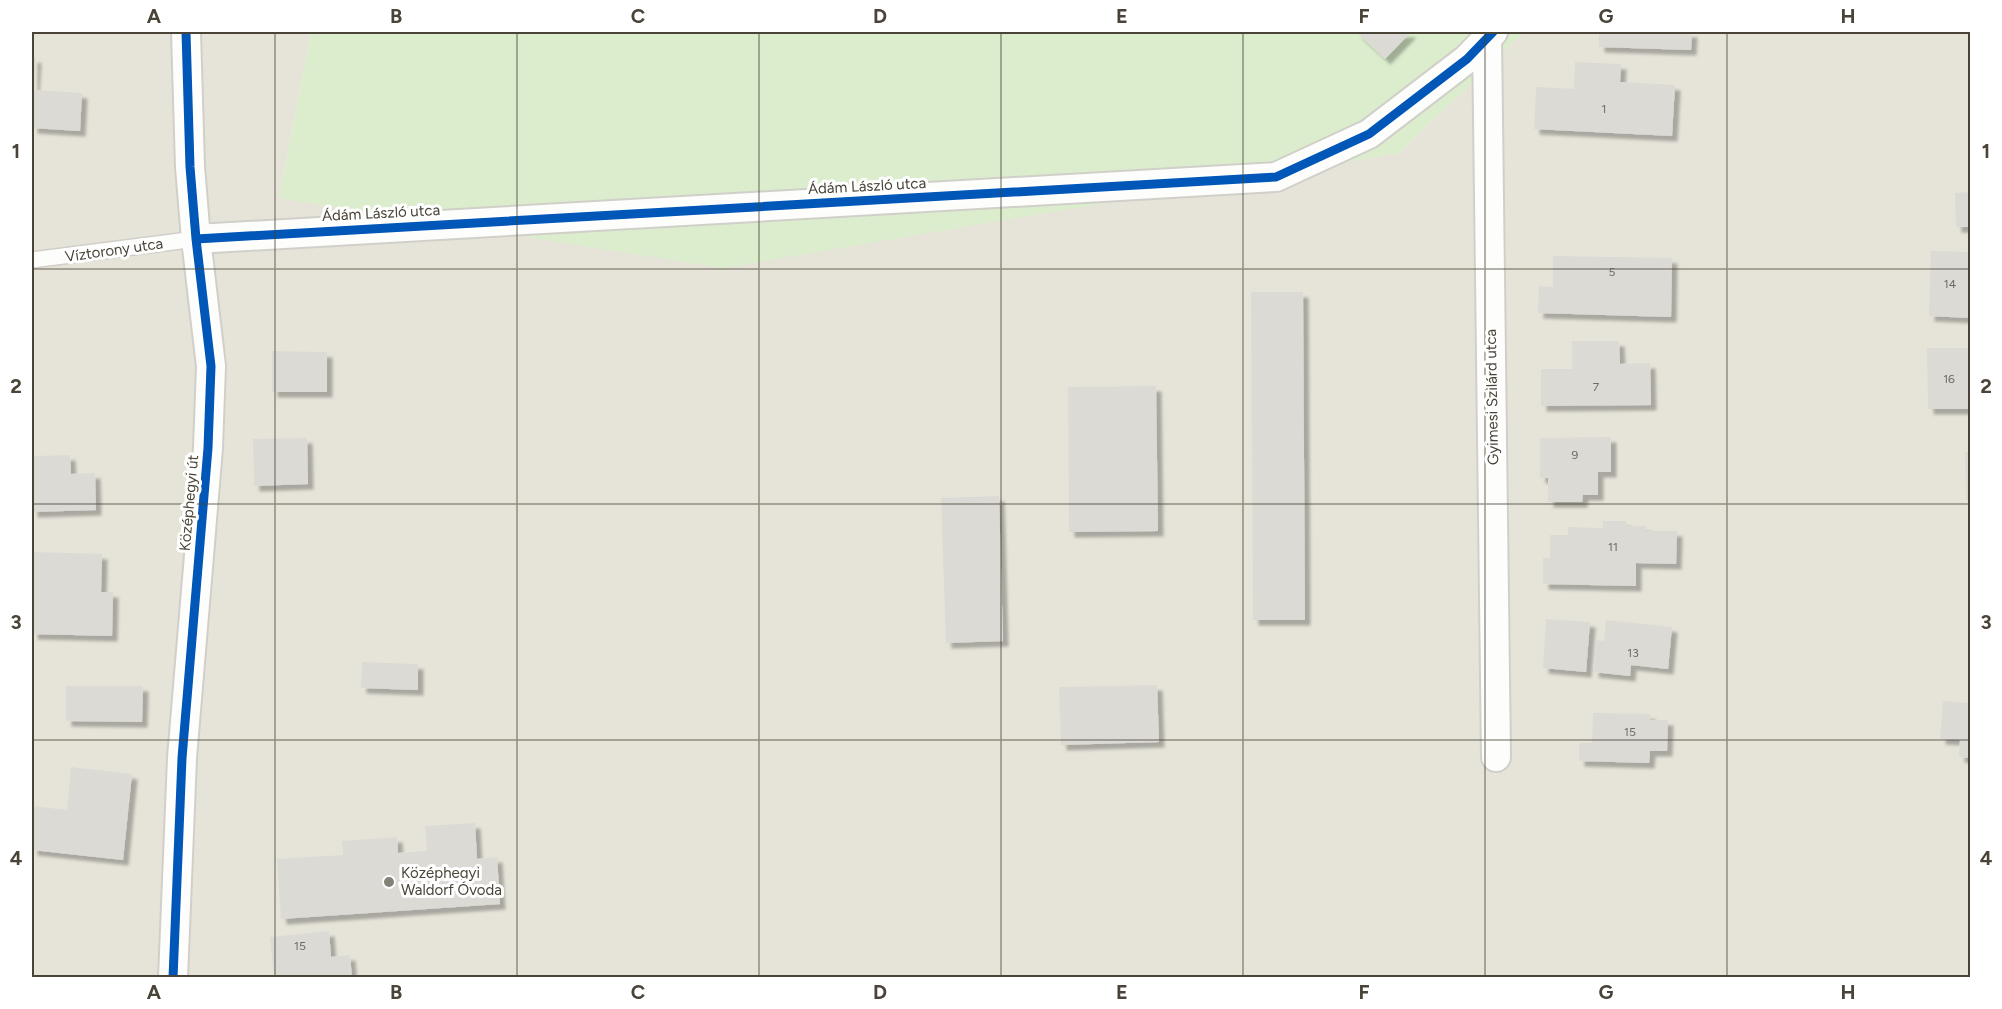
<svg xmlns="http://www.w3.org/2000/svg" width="2002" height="1009" font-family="Figtree,sans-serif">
<defs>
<filter id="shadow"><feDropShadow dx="5.5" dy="5.5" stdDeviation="1.5" flood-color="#0004"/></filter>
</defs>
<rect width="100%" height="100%" fill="#f2f1ec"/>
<path fill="#e6e4d9" d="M32,32H311L279,198L1399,153L1524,32H1970V977H32Z"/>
<path fill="#dbedcc" d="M311,32H1524L1399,153L723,268L279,198Z"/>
<path fill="#dcdad4" filter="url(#shadow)" d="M1356,32H1411L1385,59Z
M1599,32H1692L1691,50L1599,47Z
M32,57L36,58L34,90L82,93L80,131L32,128Z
M1575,62L1621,64L1620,82L1675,85L1672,136L1534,129L1536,87L1574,89Z
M1970,192V227H1956L1955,193Z
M1931,251L1970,252V318L1929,316Z
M1553,256L1672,258L1671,317L1538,313L1539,286L1553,287Z
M1251,292H1303L1305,620H1253Z
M1572,341H1619L1620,364L1650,363L1651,405L1541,406V369H1572Z
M1927,348H1970V409H1928Z
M272,351L327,352V392H272Z
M1156,386L1158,531L1069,532L1068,387Z
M1611,437V472H1598V495H1583L1582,502H1548V478H1540V438Z
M307,438L308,484L254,486L253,439Z
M1965,452H1970V500H1966Z
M70,455L71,474L95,473L96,510L32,512V456Z
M999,496L1003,641L946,643L941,498Z
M1603,521H1626V526H1646V531H1677L1676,564L1636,563V586L1543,584V558H1550V535H1568V527L1603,528Z
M32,552L102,554L101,592H113L112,636L32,634Z
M1546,619L1590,622L1586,672L1543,668Z
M1606,620L1672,627L1668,669L1631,665L1630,676L1593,672L1597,640L1604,641Z
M362,662L418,664V690L361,688Z
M1157,685L1159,742L1061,745L1059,687Z
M66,686H143L142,722L66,721Z
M1943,701L1970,703V758L1959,757L1960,740L1940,739Z
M1593,713L1650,714V720H1668L1667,751H1650L1649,763L1579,761V743H1592Z
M71,767L132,774L123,860L32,850V806L67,810Z
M475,823L477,859L497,857L500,904L281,919L277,859L343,855L342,841L397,837L398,853L427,851L425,826Z
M329,931L331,957L350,955L352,978H274L270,937Z"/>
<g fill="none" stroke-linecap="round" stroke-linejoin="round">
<defs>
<path id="lane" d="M32,260L196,239"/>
<path id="street" d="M1487,37L1496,757
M196,239L1276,177L1369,134L1467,59L1493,32
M173,978L182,758L208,448L211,366L196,239L190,167L186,32"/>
</defs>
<use href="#lane" stroke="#d0cfc9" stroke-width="18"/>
<use href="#street" stroke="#d0cfc9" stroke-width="32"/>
<use href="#lane" stroke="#fdfdfc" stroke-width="15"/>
<use href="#street" stroke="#fdfdfc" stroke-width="28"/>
<defs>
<path id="cycleway" d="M196,239L1276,177L1369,134L1467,59L1493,32
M173,978L182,758L208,448L211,366L196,239L190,167L186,32"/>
</defs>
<use href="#cycleway" stroke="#fff" stroke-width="13"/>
<use href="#cycleway" stroke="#0057b8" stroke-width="9"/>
</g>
<path fill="none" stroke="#494437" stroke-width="1.5" stroke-opacity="0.55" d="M275,32V978M517,32V978M759,32V978M1001,32V978M1243,32V978M1485,32V978M1727,32V978M32,269H1970M32,504H1970M32,740H1970"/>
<circle fill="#848176" stroke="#fff" stroke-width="2" cx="389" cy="882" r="6"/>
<g text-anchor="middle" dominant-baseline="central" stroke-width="6" stroke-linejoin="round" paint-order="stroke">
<g font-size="12" fill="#6e6a5f">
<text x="1604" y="109">1</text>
<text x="1612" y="272">5</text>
<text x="1950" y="284">14</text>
<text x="1949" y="379">16</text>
<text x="1596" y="387">7</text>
<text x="1575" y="455">9</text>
<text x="1613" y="547">11</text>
<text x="1633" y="653">13</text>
<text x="1630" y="732">15</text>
<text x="300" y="946">15</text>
</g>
<g font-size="15" fill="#494437" stroke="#fff">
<text transform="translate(867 186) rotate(-3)">Ádám László utca</text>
<text transform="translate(381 213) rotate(-3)">Ádám László utca</text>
<text transform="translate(114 250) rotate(-8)">Víztorony utca</text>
<text transform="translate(1492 397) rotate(-91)">Gyimesi Szilárd utca</text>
<text transform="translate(189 503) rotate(-85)">Középhegyi út</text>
</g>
<g font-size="15" fill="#494437" stroke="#fff" text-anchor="start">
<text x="401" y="873">Középhegyi<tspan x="401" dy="17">Waldorf Óvoda</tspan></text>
</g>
</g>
<rect width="2002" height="1009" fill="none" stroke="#ffffff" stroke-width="66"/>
<rect x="33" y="33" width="1936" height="943" fill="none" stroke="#494437" stroke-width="2"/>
<g font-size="20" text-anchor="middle" font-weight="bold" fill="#494437">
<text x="154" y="23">A</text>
<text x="396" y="23">B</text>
<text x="638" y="23">C</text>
<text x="880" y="23">D</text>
<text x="1122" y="23">E</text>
<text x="1364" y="23">F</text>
<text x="1606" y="23">G</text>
<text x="1848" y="23">H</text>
<text x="16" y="158">1</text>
<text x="1986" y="158">1</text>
<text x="16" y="393">2</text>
<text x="1986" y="393">2</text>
<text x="16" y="629">3</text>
<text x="1986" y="629">3</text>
<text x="16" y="865">4</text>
<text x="1986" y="865">4</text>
<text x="154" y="999">A</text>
<text x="396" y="999">B</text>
<text x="638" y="999">C</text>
<text x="880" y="999">D</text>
<text x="1122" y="999">E</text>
<text x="1364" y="999">F</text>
<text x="1606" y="999">G</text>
<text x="1848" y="999">H</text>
</g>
</svg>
